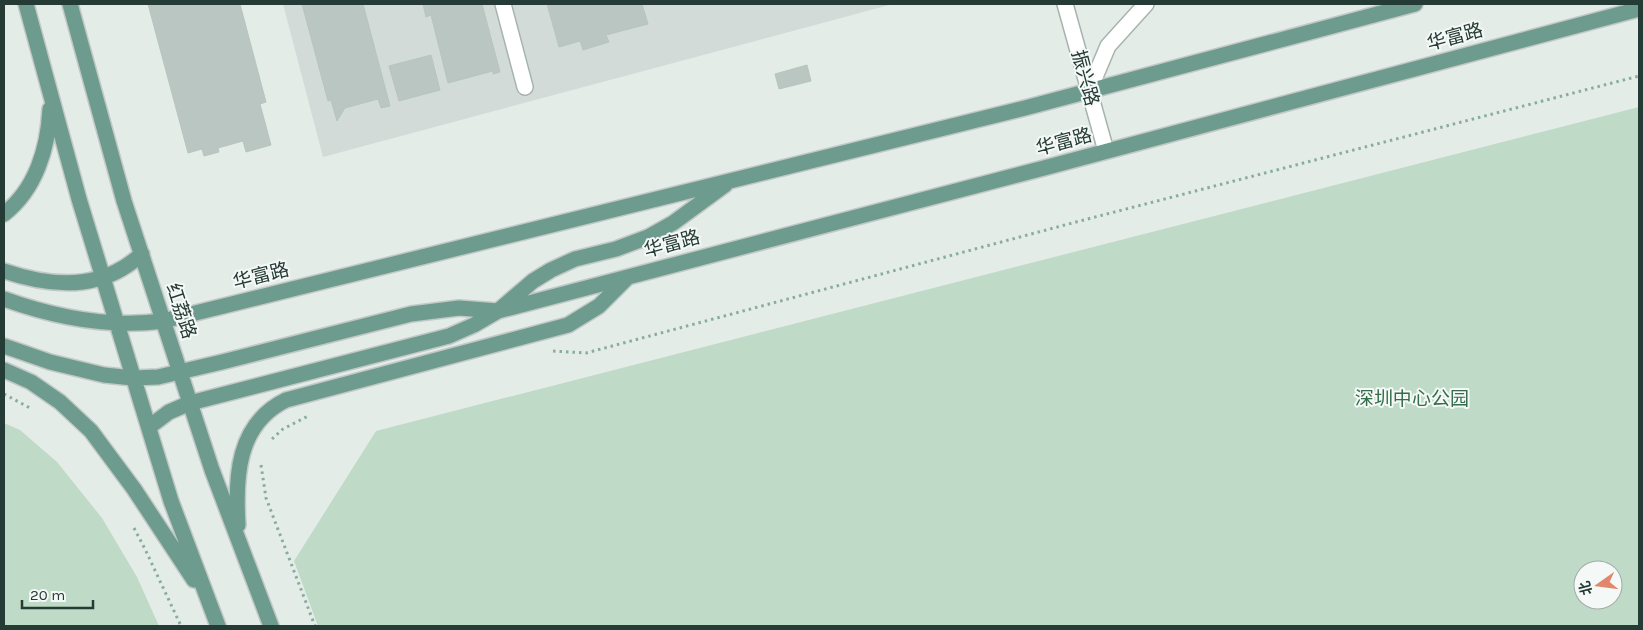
<svg xmlns="http://www.w3.org/2000/svg" width="1643" height="630" font-family="Karla,'Noto Sans SC',sans-serif">
<rect width="100%" height="100%" fill="#e4ece8"/>
<path fill="#d2dbd7" d="M283,4H893L323,157Z"/>
<path fill="#bfdac6" fill-rule="evenodd" d="M1639,107V626H318L294,561L376,431ZM1583,570H1613V600H1583Z
M4,423L20,430L57,462L102,518L137,577L159,626H4Z"/>
<path fill="#b9c6c1" stroke="#b7c5bf" d="M148,4H240L266,102L260,104L271,145L246,152L243,141L218,148L219,152L204,156L202,149L188,153Z
M302,4H363L390,106L381,108L378,99L345,108L337,121L331,100L328,101Z
M423,4H482L500,72L493,74V71L448,83L431,15L426,17Z
M547,4H642L648,24L606,35L609,42L583,50L580,41L559,47Z
M431,55L440,90L399,101L389,66Z
M807,65L811,81L779,89L775,74Z"/>
<g fill="none" stroke-linecap="round" stroke-linejoin="round">
<defs>
<path id="minor" d="M503,4L525,87
M1065,4L1106,151
M1089,91L1108,46L1146,4"/>
<path id="major" d="M26,4L79,199L171,501L218,626
M70,4L124,201L212,470L271,626
M4,214C36,189 48,148 50,109
M4,271C42,284 87,290 123,268C130,264 136,259 142,254
M4,299C54,317 110,328 163,321L1025,108L1415,4
M4,346L50,362L104,375L133,378L158,377L222,362L411,314L459,308L498,311L1044,168L1639,9
M4,370L31,382L60,402L91,431L134,489L194,580
M149,427L169,412L190,403L449,336L474,325L498,311L533,281L551,270L575,259L616,249L648,237L673,223L725,185
M238,525C235,477 237,424 286,400L568,325L599,306L627,278"/>
</defs>
<use href="#minor" stroke="#a7b3af" stroke-width="18"/>
<use href="#major" stroke="#c2c8c6" stroke-width="18"/>
<path stroke="#88aca0" stroke-width="3" stroke-dasharray="2.5 4" stroke-linecap="butt" d="M553,351L586,353L1076,222L1639,76
M4,394L30,408
M272,439L283,429L308,416
M261,465L266,498L315,626
M134,528L145,549L181,626"/>
<use href="#minor" stroke="#fff" stroke-width="15"/>
<use href="#major" stroke="#6d9c8f" stroke-width="15"/>
</g>
<g text-anchor="middle" dominant-baseline="central" stroke-width="4" stroke-linejoin="round" paint-order="stroke">
<g font-size="19" fill="#253b35" stroke="#f4f8f6">
<text transform="translate(1455 37) rotate(-15)">华富路</text>
<text transform="translate(1085 78) rotate(75)">振兴路</text>
<text transform="translate(1064 142) rotate(-15)">华富路</text>
<text transform="translate(672 244) rotate(-15)">华富路</text>
<text transform="translate(261 276) rotate(-14)">华富路</text>
<text transform="translate(181 311) rotate(72)">红荔路</text>
</g>
<g font-size="19" fill="#346d49" stroke="#f4f8f6">
<text x="1412" y="399">深圳中心公园</text>
</g>
</g>
<rect width="1643" height="630" fill="none" stroke="#253b35" stroke-width="10"/>
<g transform="translate(1598 585) rotate(256)"><circle r="24" fill="#f4f8f6" stroke="#a1aca9"/>
<path d="M0-4L9 19L0 12L-9 19Z" fill="#e2876b"/>
<text y="-8" font-size="14" font-weight="bold" text-anchor="middle" fill="#253b35">北</text>
</g>
<path d="M22 600v8h71v-8" fill="none" stroke="#253b35" stroke-width="2.5"/>
<text x="30" y="600" font-size="15" fill="#253b35" stroke="#f4f8f6" stroke-width="4" paint-order="stroke">20 m</text>
</svg>
